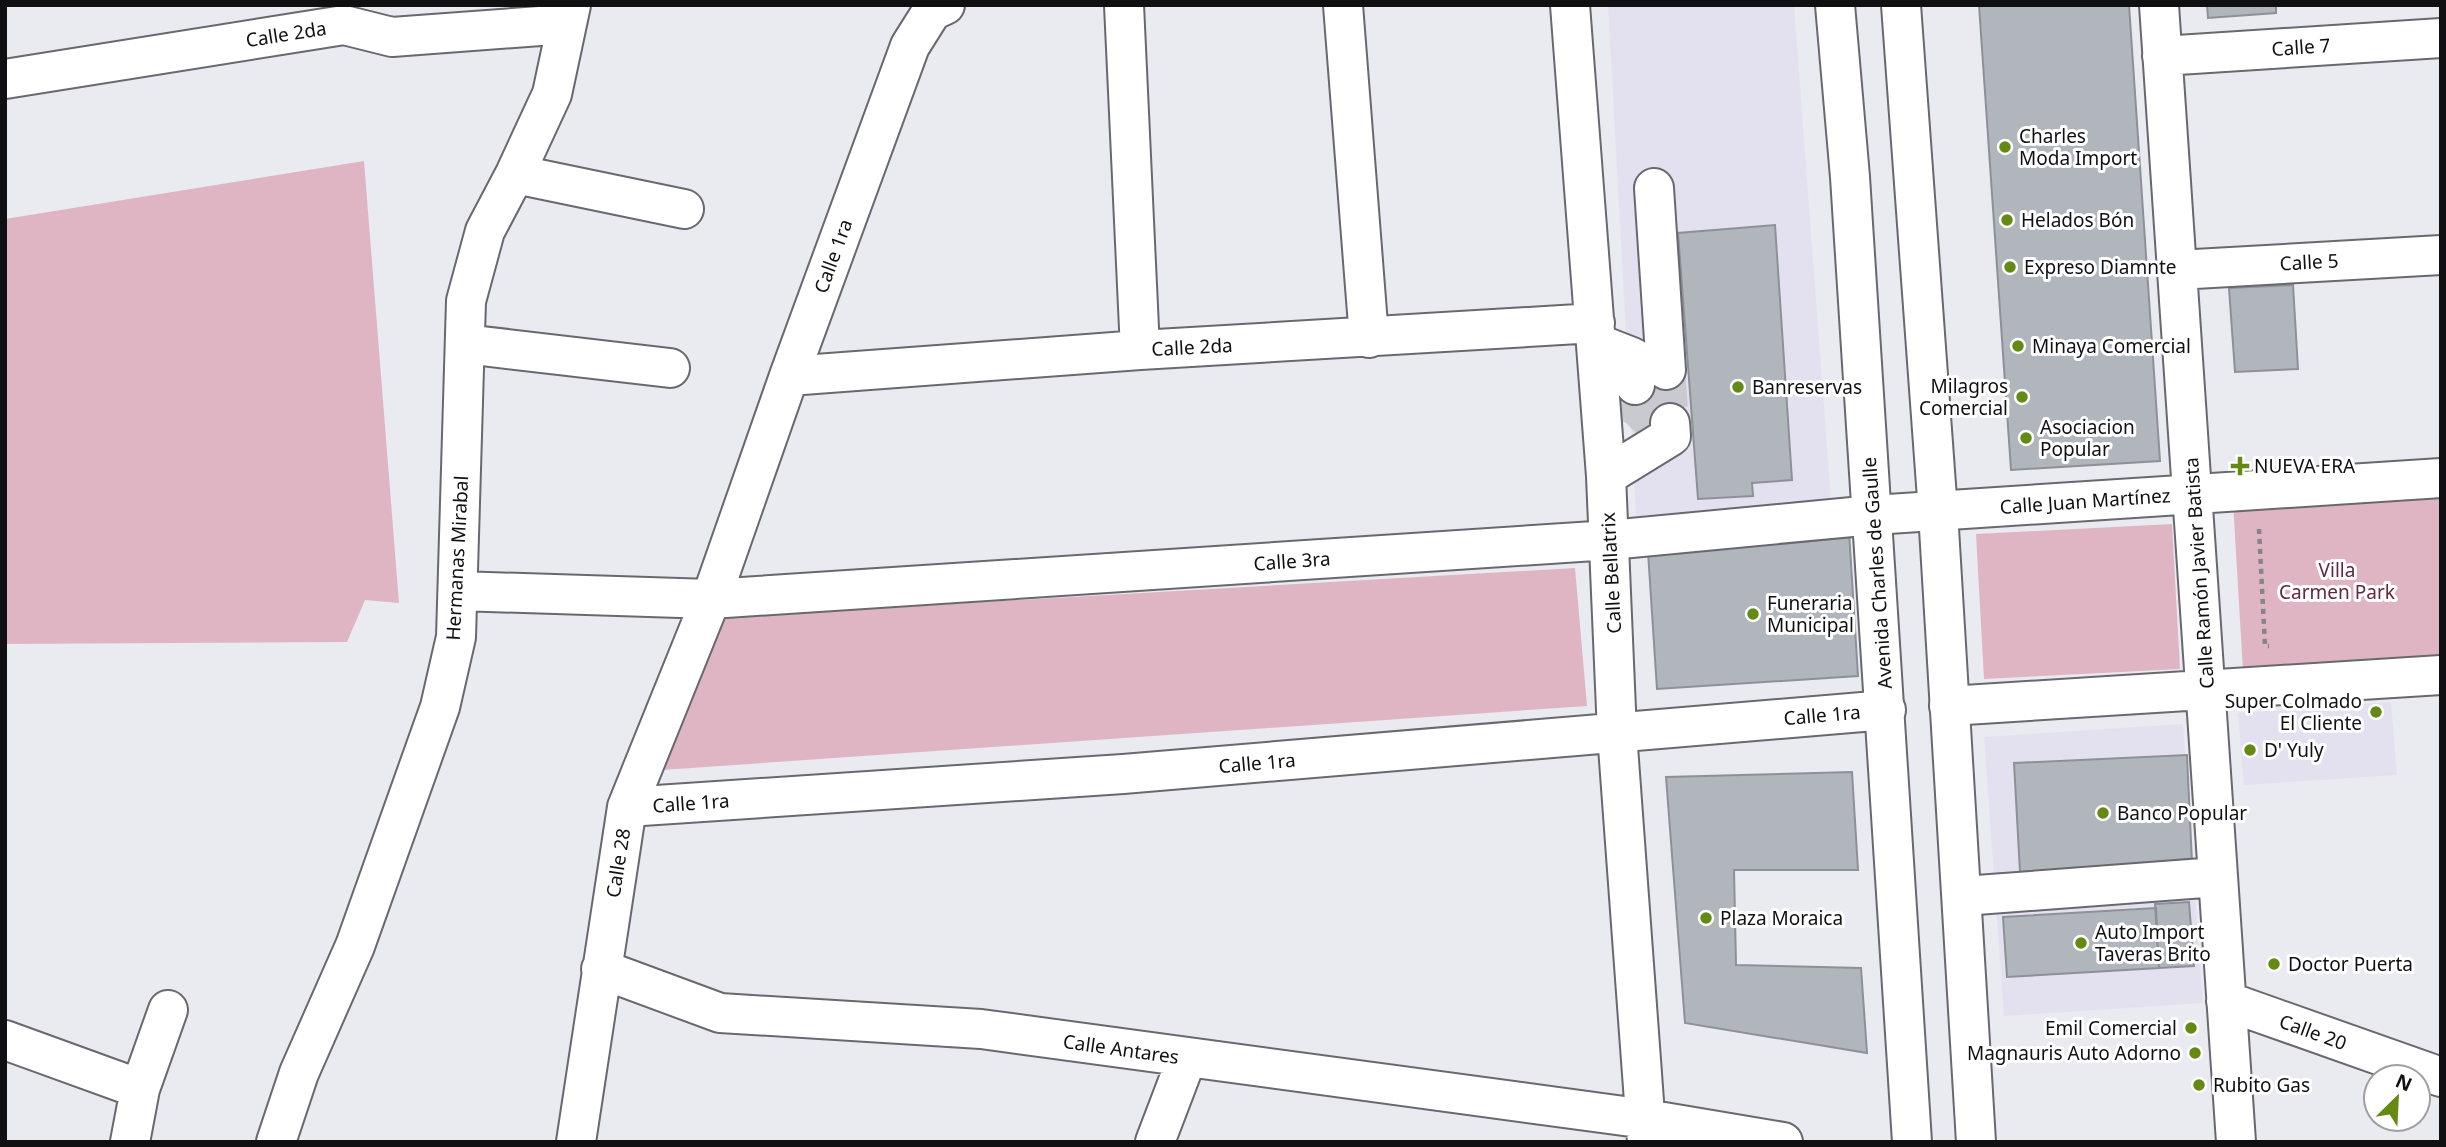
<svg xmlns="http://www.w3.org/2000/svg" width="2446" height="1147" font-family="'Noto Sans',sans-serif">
<rect width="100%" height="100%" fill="#eaeaf1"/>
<path fill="#e3e1f0" d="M1608,5H1794L1831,501L1636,516Z
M2391,702L2397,775L2244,785L2238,713Z
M2183,724L2203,1003L2004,1016L1984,737Z"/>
<path fill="#dfb5c4" d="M364,161L399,603L365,600L347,642L5,644V219Z
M2441,490V658L2243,671L2233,502Z
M2172,524L2180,669L1984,679L1976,534Z
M1575,568L1587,706L662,770L725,617Z"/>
<path fill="#b1b6bc" stroke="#8d9197" stroke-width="2" d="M1979,5H2129L2160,461L2011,470Z
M2207,5H2276V13L2208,18Z
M1775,225L1792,480L1752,483L1753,496L1698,499L1678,233Z
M2293,285L2298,369L2235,372L2229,288Z
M1849,531L1858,676L1657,689L1648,552Z
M2187,755L2192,863L2020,872L2014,763Z
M1852,772L1858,870H1734L1736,965L1861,968L1867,1053L1685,1023L1666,777Z
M2189,902L2194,966L2159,968L2155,904Z
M2156,908L2159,968L2007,977L2003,917Z"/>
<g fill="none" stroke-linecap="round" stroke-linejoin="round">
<path stroke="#c9c9d0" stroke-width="38" stroke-dasharray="38 19" stroke-linecap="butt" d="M1666,370L1670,423
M1631,428L1638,421L1635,385"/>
<defs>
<path id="minor" d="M1124,5L1140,350
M1343,5L1369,338
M1570,5L1606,476L1617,733L1647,1142
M2159,5L2236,1142
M2162,56L2441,38
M5,79L344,25L392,37L567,24
M515,174L684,209
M1654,188L1666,370
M2177,270L2441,255
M1596,343L1632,357L1635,385
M465,344L670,368
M789,376L1140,350L1595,323
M1606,476L1671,436L1670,423
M458,591L711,599L1610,540L1873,515L2441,478
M1949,706L2441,675
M627,807L1123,774L1886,710
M1963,896L2217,877
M601,969L720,1013L981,1029L1646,1119L1783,1142
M2226,1001L2441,1077
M5,1040L140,1089
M130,1142L140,1089L168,1010
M276,1142L299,1073L355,946L440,707L456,637L466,301L485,231L515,174L552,94L571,5
M576,1142L627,807L711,599L789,376L910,46L932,11L945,5
M1155,1142L1187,1058"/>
<path id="major" d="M1835,5L1850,177L1912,1142
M1901,5L1938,512L1976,1142"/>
</defs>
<use href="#minor" stroke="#68686e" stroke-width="42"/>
<use href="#major" stroke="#68686e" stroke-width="42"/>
<path stroke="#848489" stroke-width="4.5" stroke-dasharray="5 5" stroke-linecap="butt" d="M2259,529L2265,646H2269"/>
<use href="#minor" stroke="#fff" stroke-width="38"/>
<use href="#major" stroke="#fff" stroke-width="38"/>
</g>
<g fill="#658a13" stroke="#fff" stroke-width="2.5">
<circle cx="2005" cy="147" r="7"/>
<circle cx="2007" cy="220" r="7"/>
<circle cx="2010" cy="267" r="7"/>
<circle cx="2018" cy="346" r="7"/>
<circle cx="1738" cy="387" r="7"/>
<circle cx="2022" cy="397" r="7"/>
<circle cx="2026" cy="438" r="7"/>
<path d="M2236.5 455.5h7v7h7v7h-7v7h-7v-7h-7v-7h7z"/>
<circle cx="1753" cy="614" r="7"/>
<circle cx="2376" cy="712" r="7"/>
<circle cx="2250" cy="750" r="7"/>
<circle cx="2103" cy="813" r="7"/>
<circle cx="1706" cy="918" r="7"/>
<circle cx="2081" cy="943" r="7"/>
<circle cx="2274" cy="964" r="7"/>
<circle cx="2191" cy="1028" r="7"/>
<circle cx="2195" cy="1053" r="7"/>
<circle cx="2199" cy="1085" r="7"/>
</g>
<g text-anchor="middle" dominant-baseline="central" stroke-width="6" stroke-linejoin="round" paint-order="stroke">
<g font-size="19" fill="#101012" stroke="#fff">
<text transform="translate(286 34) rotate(-9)">Calle 2da</text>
<text transform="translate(2301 47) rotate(-4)">Calle 7</text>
<text transform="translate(833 256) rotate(-70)">Calle 1ra</text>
<text transform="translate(2309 262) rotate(-3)">Calle 5</text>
<text transform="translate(1192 347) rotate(-3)">Calle 2da</text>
<text transform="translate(2085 501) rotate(-4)">Calle Juan Martínez</text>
<text transform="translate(457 558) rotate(-87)">Hermanas Mirabal</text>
<text transform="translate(1292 561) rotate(-4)">Calle 3ra</text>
<text transform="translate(1611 573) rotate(-93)">Calle Bellatrix</text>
<text transform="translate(1877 573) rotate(-94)">Avenida Charles de Gaulle</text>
<text transform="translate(2199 573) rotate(-94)">Calle Ramón Javier Batista</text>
<text transform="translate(1822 715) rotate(-5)">Calle 1ra</text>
<text transform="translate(1257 763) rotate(-5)">Calle 1ra</text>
<text transform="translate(691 803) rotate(-4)">Calle 1ra</text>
<text transform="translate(618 863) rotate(-81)">Calle 28</text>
<text transform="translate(2313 1032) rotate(20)">Calle 20</text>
<text transform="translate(1121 1049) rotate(8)">Calle Antares</text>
</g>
<g font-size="19" fill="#101012" stroke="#fff" text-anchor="start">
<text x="2019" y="136">Charles<tspan x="2019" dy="22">Moda Import</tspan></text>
<text x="2021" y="220">Helados Bón</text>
<text x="2024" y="267">Expreso Diamnte</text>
<text x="2032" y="346">Minaya Comercial</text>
<text x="2008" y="386" text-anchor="end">Milagros<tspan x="2008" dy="22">Comercial</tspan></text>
<text x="1752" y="387">Banreservas</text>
<text x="2040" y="427">Asociacion<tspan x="2040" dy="22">Popular</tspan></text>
<text x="2254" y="466">NUEVA ERA</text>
<text x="1767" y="603">Funeraria<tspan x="1767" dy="22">Municipal</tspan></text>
<text x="2362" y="701" text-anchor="end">Super Colmado<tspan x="2362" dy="22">El Cliente</tspan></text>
<text x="2264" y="750">D' Yuly</text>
<text x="2117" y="813">Banco Popular</text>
<text x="1720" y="918">Plaza Moraica</text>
<text x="2095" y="932">Auto Import<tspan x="2095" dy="22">Taveras Brito</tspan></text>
<text x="2288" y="964">Doctor Puerta</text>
<text x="2177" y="1028" text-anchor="end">Emil Comercial</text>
<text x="2181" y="1053" text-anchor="end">Magnauris Auto Adorno</text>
<text x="2213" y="1085">Rubito Gas</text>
</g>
<g font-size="19" fill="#642641" stroke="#fff">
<text x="2337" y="570">Villa<tspan x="2337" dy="22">Carmen Park</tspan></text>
</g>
</g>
<rect width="2446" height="1147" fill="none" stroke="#101012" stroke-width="14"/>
<g transform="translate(2397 1098) rotate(24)"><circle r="33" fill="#ffffff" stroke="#9f9fa0" stroke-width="2"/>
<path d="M0-5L12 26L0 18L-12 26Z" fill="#658a13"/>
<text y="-10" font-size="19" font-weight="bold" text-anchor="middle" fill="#101012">N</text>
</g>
</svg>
